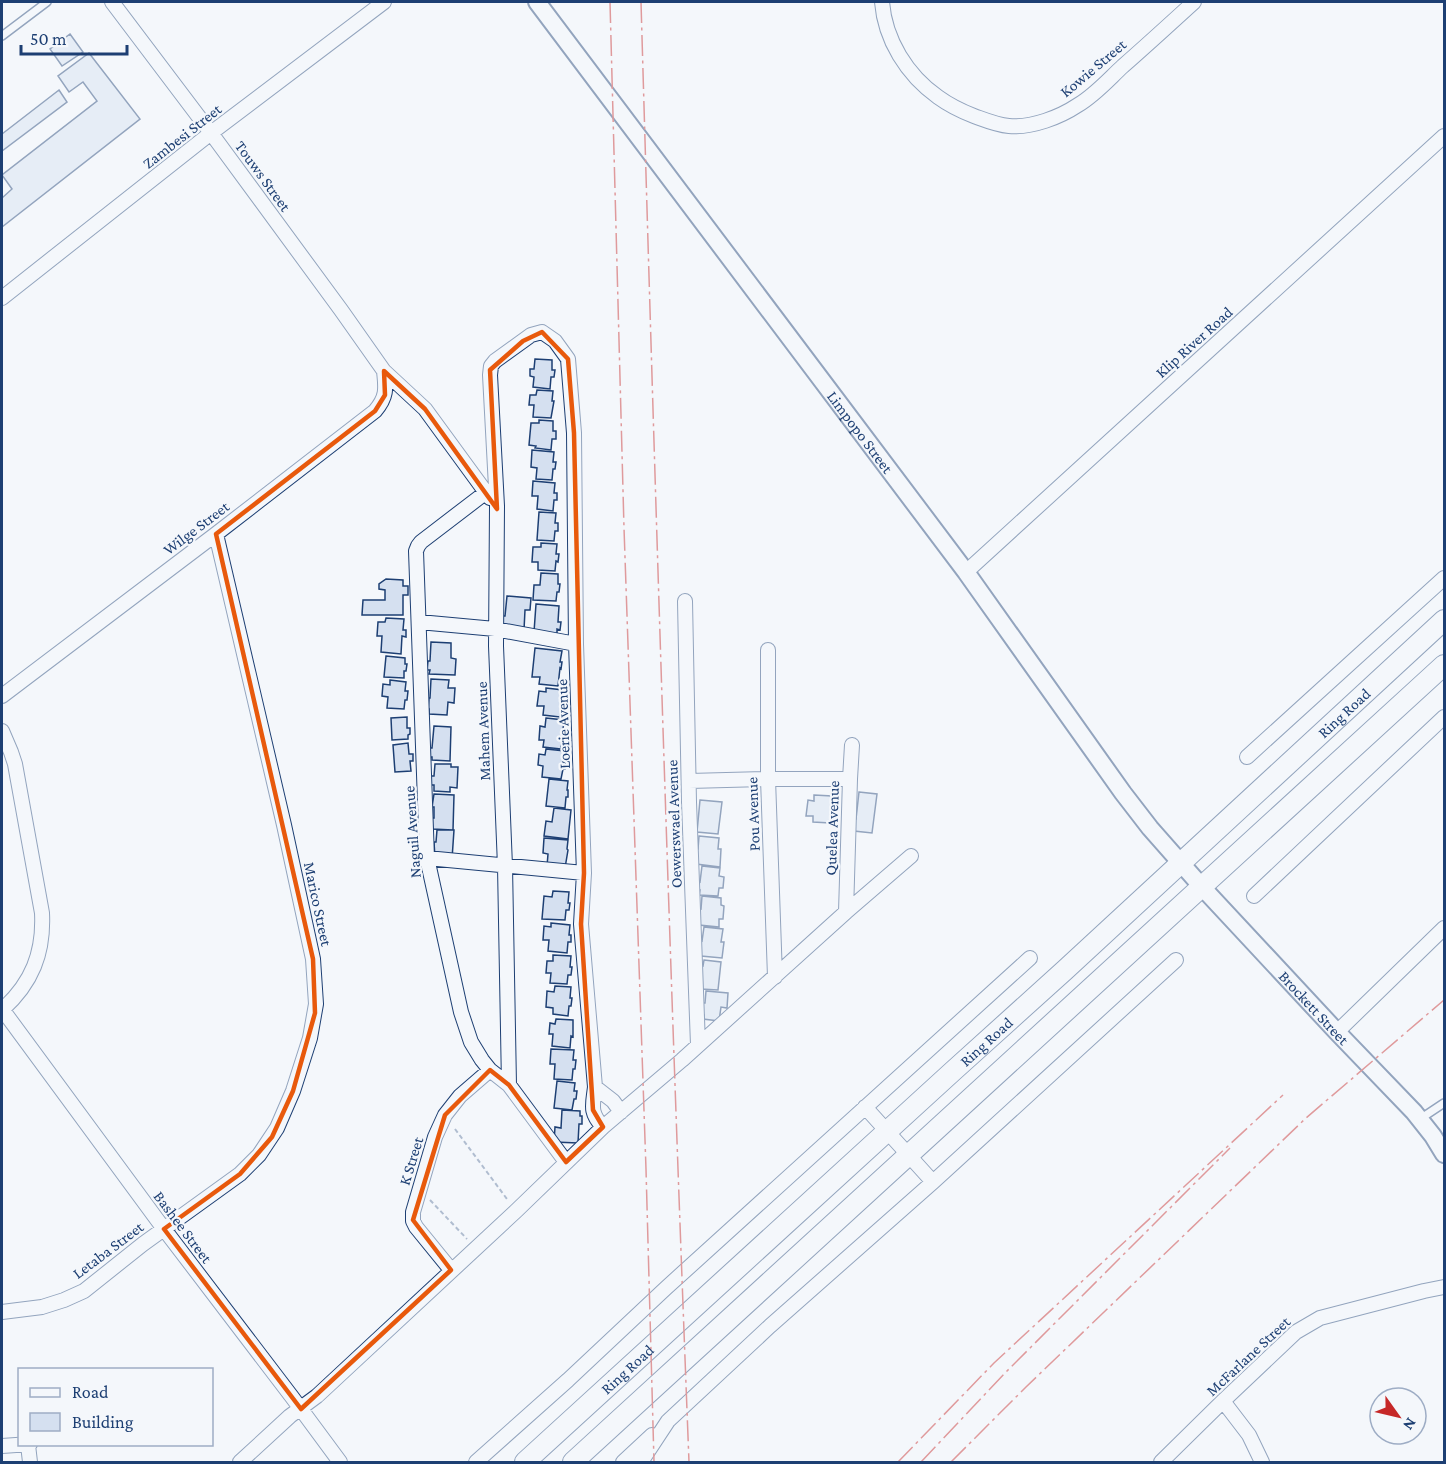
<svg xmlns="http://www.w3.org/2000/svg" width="1446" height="1464" font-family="'Crimson Pro',serif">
<rect width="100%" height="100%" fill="#f4f7fb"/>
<path fill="#d5e0f0" stroke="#1d3f73" stroke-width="1.5" d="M70,34L83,52L62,66L50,49Z
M89,53L140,119L2,227V198L12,189L2,175L97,101L83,82L69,92L58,76Z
M59,90L67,102L2,151V134Z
M535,359L552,360V370H555L554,377H551L550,389L533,387L534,377L530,376V369H534Z
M537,390L553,391L552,401H554L551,418L533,417L534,405H529L530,395H536Z
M539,420L553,421V431H556V439H552L551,450L535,448L536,446L529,445L531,423H539Z
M532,450L554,452L553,462H556L555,469H553L552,480L536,479L537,468L531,467Z
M533,481L555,483L554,493H557V500H554L553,511L537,509L538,496H532Z
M539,512L556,513L555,523H558V531H555L554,541L537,540Z
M541,543L557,544L556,554H559L558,562L556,561L555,571L538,570V562H532L533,547H541Z
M541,573L558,574V584H560L559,592H557L556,601L533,600L534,585H540Z
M386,579L403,580V586H408V595H403V615H362L363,600H385V590L379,589V584Z
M507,596L531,598L530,610H525L524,630L502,625L503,616H505Z
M536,604L559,606L558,622H561L560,630L557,629V634L534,632Z
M386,618L404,619L403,630H406V637L402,636L401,654L381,652L382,636H377L378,622H385Z
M431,642L451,643V658L456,659L455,675L429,674L430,670H427L428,661H430Z
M535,648L562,651L560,662H562L561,669L560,668L558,686L539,684L540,677H532Z
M386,656L405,658V664H407L406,671H404V678L384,677Z
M431,679L449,680L448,688H455L454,703L448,702L447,715L429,714V709H428L429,698H430Z
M390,680L406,682L405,691H408L407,700H405L404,709L387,708L388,697L382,696L383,684L390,685Z
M546,688L563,690L562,699H564L560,717L543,715L544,706H537L539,691L546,692Z
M407,717V728H410V734L408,735V739L392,740L391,718Z
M546,718L564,720L563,730H565L564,737H562L561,749L543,747L544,740H539L540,726L545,727Z
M434,726L451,727L450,761L432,760V757H429L430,748H432Z
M408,743L409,754H413V761H410L411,771L395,772L393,745Z
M546,749L565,751L563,762H566L565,769H563L561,779L542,777L543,766L538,765L539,754L545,755Z
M435,764H451V767H458L457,788L450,787V792L434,791V785H431V776H434Z
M549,779L568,781L567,790H568V797H566L565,808L546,806Z
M859,792L877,794L872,833L854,831L853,819H856Z
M434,794L454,795L453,830L432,829L431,818H434V807H432Z
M814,795L832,796L830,823L813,822V816H806L808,800L814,801Z
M700,800L722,802L718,834L697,832Z
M554,808L571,810L568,839L544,836L546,821L552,822Z
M437,830H454L452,859L435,858L434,842H436Z
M699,836L719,838L718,849H721L720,867L696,864L695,849H698Z
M544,838L568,840L567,849L568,850L565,868L547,866L548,854L543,853Z
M702,866L720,868L719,876L724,877L723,888H719L718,896L699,895L700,890H697L698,881L700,882Z
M553,891L569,892L568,903H570L569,910H566L565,920L542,919L544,896L552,897Z
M702,896L721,898V905L724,906L723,919H719V927L699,925L700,918H697L698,908L701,909Z
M551,923L570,925L569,935H571V942H568L567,953L548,951L549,940H543L544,926L551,927Z
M704,927L723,929L721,942H724L722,958L701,956V950H699L700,940L702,941Z
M553,955L571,956L570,967H572L571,975H568L567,984L550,983L551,973H546L547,961H553Z
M704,960L721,962L718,990L701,989L699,965L703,966Z
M555,986L571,987L570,998H572L571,1006H569L568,1016L553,1014V1008L546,1007L547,991L554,992Z
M706,991L728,993L727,1008L721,1007L719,1021L703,1019L704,1015L701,1014L702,1003H705Z
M556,1019L573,1020V1037L571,1036L570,1048L552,1046L553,1034H549L550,1023L555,1024Z
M551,1049L574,1050L573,1060H576L575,1069H573L572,1080L554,1079L555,1064H550Z
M557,1081L575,1083L574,1091H577L576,1099H574L572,1110L554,1108Z
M562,1110L580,1111V1116H582V1124H579L578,1143L554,1142L555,1127L561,1128Z"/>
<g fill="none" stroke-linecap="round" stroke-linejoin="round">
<defs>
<path id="service" d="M2,36L47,2
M1420,1119L1444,1103"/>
<path id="minor" d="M112,2L211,133L341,310L384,371L425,409L490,498
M882,2C885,40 907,75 938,97C949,105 961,111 974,116C985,120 997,125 1009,126C1032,128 1060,117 1078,105C1095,95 1109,79 1123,66C1147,45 1171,23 1194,2
M2,298L211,133L384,2
M485,493L421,542L418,546L416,551L427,858L461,1012L471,1042L482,1060L490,1070L509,1085L566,1162
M966,572L1444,136
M685,601L689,802L698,1045
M419,622L495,629L576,644
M768,650V779L775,977
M2,696L216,534L375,411C387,397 386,389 384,371
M2,731L11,752L15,764L42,913C44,953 32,983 2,1010
M1247,757L1444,578
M689,781L768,779H850
M427,858L584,873
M1254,896L1444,717
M846,912L850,779L852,745
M2,1009L164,1229L292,1397L340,1462
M1337,1032L1444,928
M509,1085L505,866L496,646L497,506L490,375L491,366L495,361L531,335L542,332L555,341L568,359L574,433L576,644L584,873L581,924L595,1087C593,1105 589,1112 603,1127
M595,1087L613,1101L621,1112
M865,1107L933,1182
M451,1270L416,1227L413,1221V1212L435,1137L445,1115L460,1096L490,1070
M2,1312L42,1307L64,1300L84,1291L143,1244L240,1174L259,1155L277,1128L293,1091L310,1038L316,1004L313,959L284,825L216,534
M1223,1401L1249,1435L1262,1462
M28,1445L30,1462
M2,1446L30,1444
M240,1462L290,1416L317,1396L516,1211L603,1127L682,1060L846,912L911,856
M476,1462L568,1380L666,1288L1030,958
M623,1462L652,1435
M641,1462L668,1421L770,1326L933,1182L1176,960
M1161,1462L1223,1401L1296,1332L1320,1318L1424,1291L1444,1287"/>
<g id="tertiary">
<path id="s1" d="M537,2L966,572L1123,793L1150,828L1202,887L1337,1032L1414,1112L1433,1136L1444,1154"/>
</g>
<g id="primary">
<path id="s2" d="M525,1462L952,1072L1065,970L1444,620"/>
<path d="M573,1462L1444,665"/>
</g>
</defs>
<use href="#service" stroke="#1d3f73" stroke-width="10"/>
<use href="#minor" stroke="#1d3f73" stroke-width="16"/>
<use href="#tertiary" stroke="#1d3f73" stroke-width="20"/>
<use href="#primary" stroke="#1d3f73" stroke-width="22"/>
<path stroke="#5e769c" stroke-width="2" stroke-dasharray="4.5 3" stroke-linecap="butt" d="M455,1129L507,1199
M430,1200L467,1239"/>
<use href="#service" stroke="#f4f7fb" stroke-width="7"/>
<use href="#minor" stroke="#f4f7fb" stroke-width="14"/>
<use href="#tertiary" stroke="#f4f7fb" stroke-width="16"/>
<use href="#primary" stroke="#f4f7fb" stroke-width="20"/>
<path stroke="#c62828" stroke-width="1.5" stroke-dasharray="21 4.5 3 4.5" stroke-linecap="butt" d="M610,2L624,528L646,1169L654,1462
M641,2C655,489 670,976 689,1462
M898,1462L994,1363L1283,1095
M921,1462L1005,1373L1230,1148
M951,1462L1026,1387L1306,1118L1444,1000"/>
</g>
<path d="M0 0H1446V1464H0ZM542,332L568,359L574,433L584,873L581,924L593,1110L603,1127L566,1162L509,1085L490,1070L445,1115L413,1220L451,1270L301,1409L164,1229L240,1174L272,1137L293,1091L315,1013L313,959L216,534L375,411L385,395L384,371L425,409L497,509L490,370L523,341Z" fill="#f4f7fb" fill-opacity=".55" fill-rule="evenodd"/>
<path fill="none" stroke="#e8590c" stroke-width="4.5" stroke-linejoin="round" d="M542,332L568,359L574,433L584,873L581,924L593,1110L603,1127L566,1162L509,1085L490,1070L445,1115L413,1220L451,1270L301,1409L164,1229L240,1174L272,1137L293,1091L315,1013L313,959L216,534L375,411L385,395L384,371L425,409L497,509L490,370L523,341Z"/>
<g text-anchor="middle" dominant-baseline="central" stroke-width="4.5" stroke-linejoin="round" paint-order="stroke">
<g font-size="16" fill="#1d3f73" stroke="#f4f7fb">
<text transform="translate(1093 68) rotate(-40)">Kowie Street</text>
<text transform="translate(182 136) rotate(-38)">Zambesi Street</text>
<text transform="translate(263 176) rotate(54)">Touws Street</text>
<text transform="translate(1194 342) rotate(-42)">Klip River Road</text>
<text stroke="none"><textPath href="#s1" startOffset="538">Limpopo Street</textPath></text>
<text transform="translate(196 528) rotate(-37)">Wilge Street</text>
<text stroke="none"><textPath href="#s2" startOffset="1110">Ring Road</textPath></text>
<text transform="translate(563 724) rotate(-92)">Loerie Avenue</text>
<text transform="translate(483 731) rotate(-92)">Mahem Avenue</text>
<text transform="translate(753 814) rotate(-92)">Pou Avenue</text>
<text transform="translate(674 824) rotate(-92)">Oewerswael Avenue</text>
<text transform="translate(832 828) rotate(-88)">Quelea Avenue</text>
<text transform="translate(412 832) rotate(-94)">Naguil Avenue</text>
<text transform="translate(318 904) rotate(78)">Marico Street</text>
<text stroke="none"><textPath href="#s1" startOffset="1272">Brockett Street</textPath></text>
<text stroke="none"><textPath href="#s2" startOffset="624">Ring Road</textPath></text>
<text transform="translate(411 1161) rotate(-73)">K Street</text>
<text transform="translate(183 1227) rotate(53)">Bashee Street</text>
<text transform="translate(108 1250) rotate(-37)">Letaba Street</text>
<text transform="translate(1248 1356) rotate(-43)">McFarlane Street</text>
<text stroke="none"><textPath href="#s2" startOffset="138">Ring Road</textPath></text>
</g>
</g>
<rect width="1446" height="1464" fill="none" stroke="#1d3f73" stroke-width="6"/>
<rect x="18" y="1368" width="195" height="78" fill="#f4f7fb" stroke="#9eadc5" stroke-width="1.5"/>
<rect x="30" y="1388" width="30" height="9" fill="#f4f7fb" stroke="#9eadc5" stroke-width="1.5"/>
<text x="72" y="1398" font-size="18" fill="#1d3f73">Road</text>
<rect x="30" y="1413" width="30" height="18" fill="#d5e0f0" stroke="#9eadc5" stroke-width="1.5"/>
<text x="72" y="1428" font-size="18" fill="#1d3f73">Building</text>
<g transform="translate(1398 1416) rotate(124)"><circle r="28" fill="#f4f7fb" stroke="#9eadc5" stroke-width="1.5"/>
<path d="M0-4.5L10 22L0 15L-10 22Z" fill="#c62828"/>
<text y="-9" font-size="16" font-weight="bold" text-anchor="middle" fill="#1d3f73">N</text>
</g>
<path d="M21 45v9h106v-9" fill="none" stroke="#1d3f73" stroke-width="3"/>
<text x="30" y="45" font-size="18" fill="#1d3f73" stroke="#f4f7fb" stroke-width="4.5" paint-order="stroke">50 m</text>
</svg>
